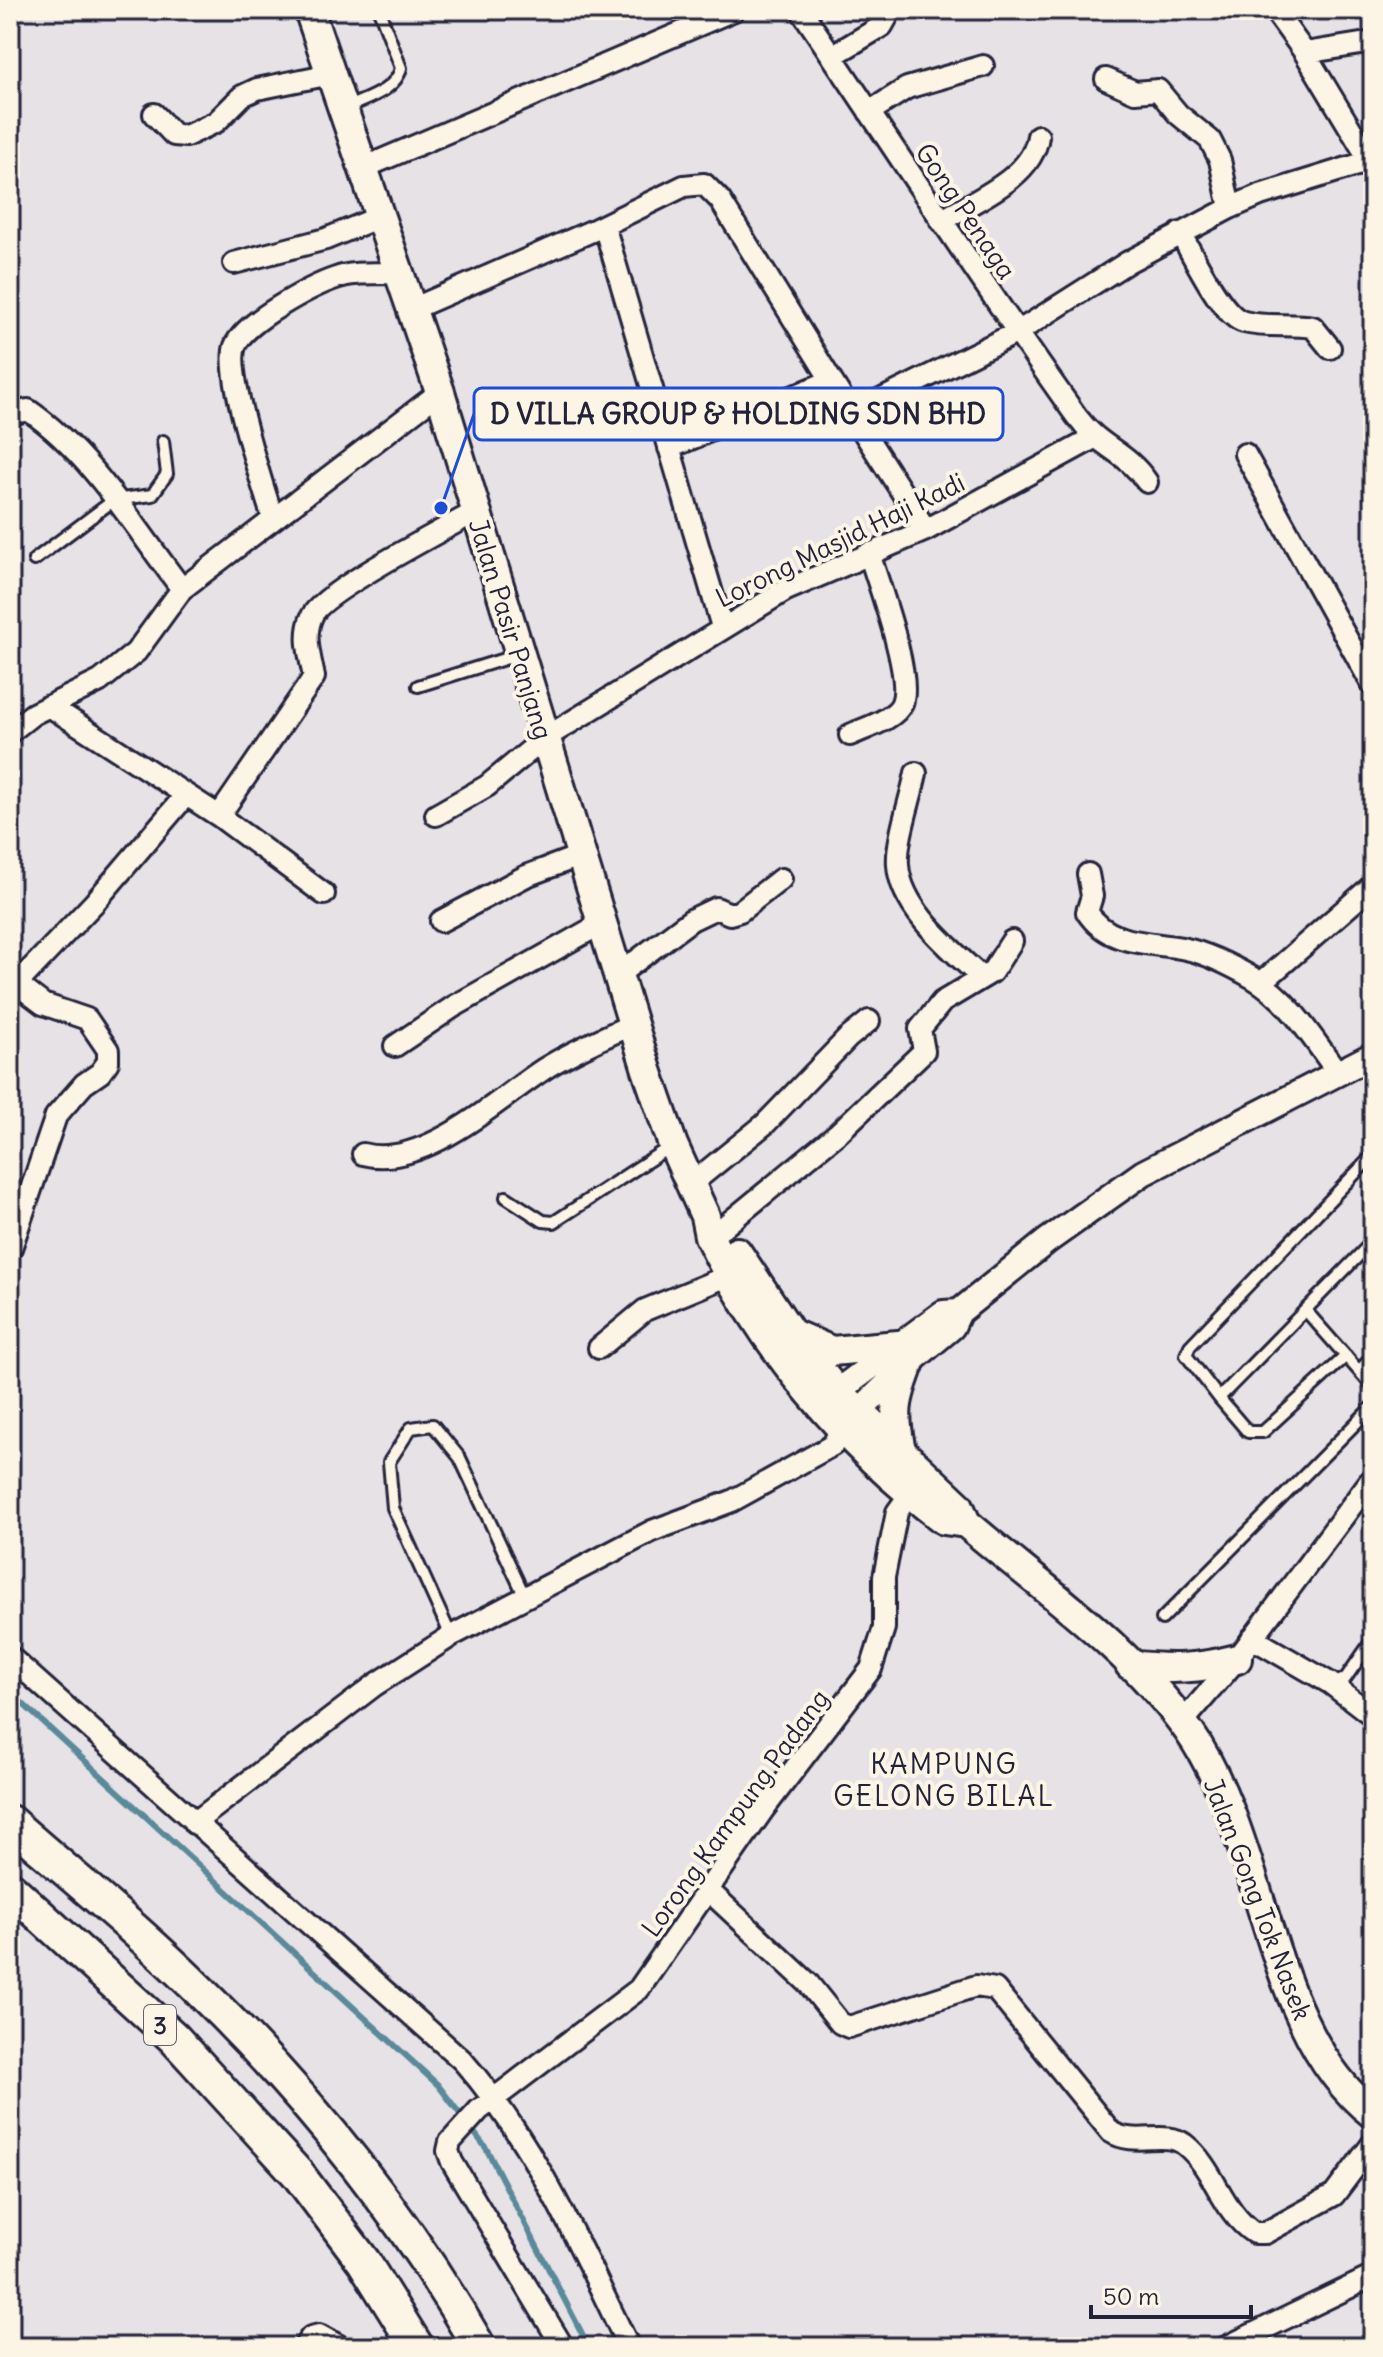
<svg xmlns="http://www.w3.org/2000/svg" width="1383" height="2357" font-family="Delius,sans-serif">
<rect width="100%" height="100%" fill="#e7e2e6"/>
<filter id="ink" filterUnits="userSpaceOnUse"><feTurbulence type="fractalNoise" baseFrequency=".0125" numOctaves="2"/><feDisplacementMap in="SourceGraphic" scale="16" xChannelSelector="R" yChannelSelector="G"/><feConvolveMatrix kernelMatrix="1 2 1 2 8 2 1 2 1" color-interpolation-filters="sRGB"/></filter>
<g filter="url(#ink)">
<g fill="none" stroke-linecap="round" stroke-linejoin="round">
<path stroke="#5a8a9a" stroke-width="6" d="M10,1692L438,2085L486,2148L589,2347"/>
<defs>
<path id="service" d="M346,108C364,99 396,91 401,68L379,10
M34,560L114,500L152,495L167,474L163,441
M418,686L517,655
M506,1197L543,1221L554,1222L671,1146
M1307,1312L1373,1387
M1346,1356L1263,1432H1248L1219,1398L1373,1241
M1359,1371L1373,1356
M1219,1398L1186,1355L1190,1346L1373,1155
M1162,1619L1373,1406
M451,1636L393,1508L389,1462L411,1428L433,1425L460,1458L525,1597
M1332,1684L1345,1679L1373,1639"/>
<path id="minor" d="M801,10C893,146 982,284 1077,417C1100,448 1126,451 1147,482
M1274,10L1305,53L1370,161
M1305,53L1373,42
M832,56L882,26L891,10
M1106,79L1135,92L1158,90L1178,114L1210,140L1220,160L1230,208
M869,112L907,88L983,66
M154,114L174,135L186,136L216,122L242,96L257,89L331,74
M363,168L734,10
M941,221C973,201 1033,178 1038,136
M604,225L722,627
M1180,233C1193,254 1221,316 1244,322C1266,328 1291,323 1313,327L1330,348
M234,263L326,239L379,217
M410,310L594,230L684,186L704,184L720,200L852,414L1016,333L1128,262L1230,208L1260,195L1373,160
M10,414L28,410C91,453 136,529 182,589
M852,414L926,530
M669,448L830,381
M1245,454L1373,686
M273,519C263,486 225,374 235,346C244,322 312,286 336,278C354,271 378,274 397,273
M51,707L219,816L324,894
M10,732L33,714L100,681L136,652L182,589L440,392
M850,735C865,728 896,719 902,703C913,676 878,583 869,553
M916,773C911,799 896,840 898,865C901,910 952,950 982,978
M436,815L487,786L545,738L786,590L926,530L1094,438
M219,816L314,677C310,656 303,636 312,616C322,592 445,529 475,512
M1088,874L1092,896L1087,912C1110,947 1149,941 1186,949C1209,954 1232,966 1253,978C1290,1000 1313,1039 1338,1073
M441,921L526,876L582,855
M619,974L691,920L716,908L730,914L740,911L781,879
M1261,983L1373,885
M10,991L94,903L186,795
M395,1046L453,1007L604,922
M363,1154C423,1170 498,1099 544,1069C572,1051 603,1038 633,1024
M691,1184L765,1124L848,1038L869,1021
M721,1229L838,1133L924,1051L920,1029L942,1002L992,972L1012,941
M11,1248L56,1116L84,1084L100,1073L108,1062V1050L87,1019L43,1004L18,985
M599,1348L645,1310L730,1275
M1252,1638L1330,1683L1373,1716
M10,1657L462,2060C537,2145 579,2246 629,2347
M1182,1723L1237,1659L1373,1477
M194,1823L375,1685L451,1636L652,1531L732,1501L833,1445L840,1430
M708,1890L808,1983L840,2023L849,2027L976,1986L995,1989L1111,2132C1135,2147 1165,2130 1184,2144C1215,2168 1221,2211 1254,2233H1265L1334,2195L1373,2143
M304,2347L311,2337L319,2335L341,2347
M563,2347L452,2162L448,2151L450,2142L479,2110L639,1989L763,1810L871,1669L884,1628V1577L897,1512L910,1494
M1226,2347L1373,2276"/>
<path id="tertiary" d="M823,1402L943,1313L959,1312
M846,1424L910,1362L952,1327L959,1312L1047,1241L1143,1173L1373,1055"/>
<path id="secondary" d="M309,10L440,392L647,1070L673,1145L705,1216L709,1236C763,1349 845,1445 944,1520L966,1523
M737,1252L797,1342L833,1387L959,1506L966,1523C1041,1587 1130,1648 1188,1730C1267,1842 1265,2030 1373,2114
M795,1335L832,1351L898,1345
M902,1454C892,1414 895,1400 910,1362
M1130,1665C1169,1670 1199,1669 1237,1659"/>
<path id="primary" d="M10,1822C75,1879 143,1934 204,1995C312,2101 404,2215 479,2347
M10,1888L174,2038L297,2173L364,2262L417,2347"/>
</defs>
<use href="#service" stroke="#22223b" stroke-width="16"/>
<use href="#minor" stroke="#22223b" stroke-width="26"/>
<use href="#tertiary" stroke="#22223b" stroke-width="30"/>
<use href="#secondary" stroke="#22223b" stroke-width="34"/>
<use href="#primary" stroke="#22223b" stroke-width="38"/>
<use href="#service" stroke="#fcf5e5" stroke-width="10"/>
<use href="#minor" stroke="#fcf5e5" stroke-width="20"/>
<use href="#tertiary" stroke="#fcf5e5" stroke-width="24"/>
<use href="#secondary" stroke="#fcf5e5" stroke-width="28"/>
<use href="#primary" stroke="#fcf5e5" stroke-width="32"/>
</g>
</g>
<g text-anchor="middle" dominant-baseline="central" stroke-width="8" stroke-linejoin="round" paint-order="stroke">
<rect fill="#fcf5e5" stroke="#63616e" stroke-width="2" x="144" y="2005" width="32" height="40" rx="6"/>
<g font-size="24" font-weight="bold" fill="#22223b">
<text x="160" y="2025">3</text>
</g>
<g font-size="26" fill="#22223b" stroke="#fcf5e5">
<text transform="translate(966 211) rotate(56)">Gong Penaga</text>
<text transform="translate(840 540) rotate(-26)">Lorong Masjid Haji Kadi</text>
<text transform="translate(511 629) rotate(73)">Jalan Pasir Panjang</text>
<text transform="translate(735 1813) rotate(-54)">Lorong Kampung Padang</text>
<text transform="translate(1258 1899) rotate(69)">Jalan Gong Tok Nasek</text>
</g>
<g font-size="28" letter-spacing="2" fill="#22223b" stroke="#fcf5e5">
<text x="944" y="1764">KAMPUNG<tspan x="944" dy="32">GELONG BILAL</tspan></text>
</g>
</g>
<path fill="none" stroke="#1d4ed8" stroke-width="3" d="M441 508L474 414"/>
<circle fill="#1d4ed8" stroke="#fcf5e5" stroke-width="3" cx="441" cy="508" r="8"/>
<rect fill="#fcf5e5" stroke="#1d4ed8" stroke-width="3" x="474" y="388" width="529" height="52" rx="8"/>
<g font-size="28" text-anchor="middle" font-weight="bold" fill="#22223b">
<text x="738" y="424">D VILLA GROUP &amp; HOLDING SDN BHD</text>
</g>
<rect width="1383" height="2357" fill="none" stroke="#fcf5e5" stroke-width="40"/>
<rect x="20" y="20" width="1343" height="2317" fill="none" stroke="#22223b" stroke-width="3" filter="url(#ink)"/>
<path d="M1091 2305v12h160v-12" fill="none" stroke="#22223b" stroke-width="4"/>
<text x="1103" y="2305" font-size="24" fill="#22223b" stroke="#fcf5e5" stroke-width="6" paint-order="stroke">50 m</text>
</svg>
